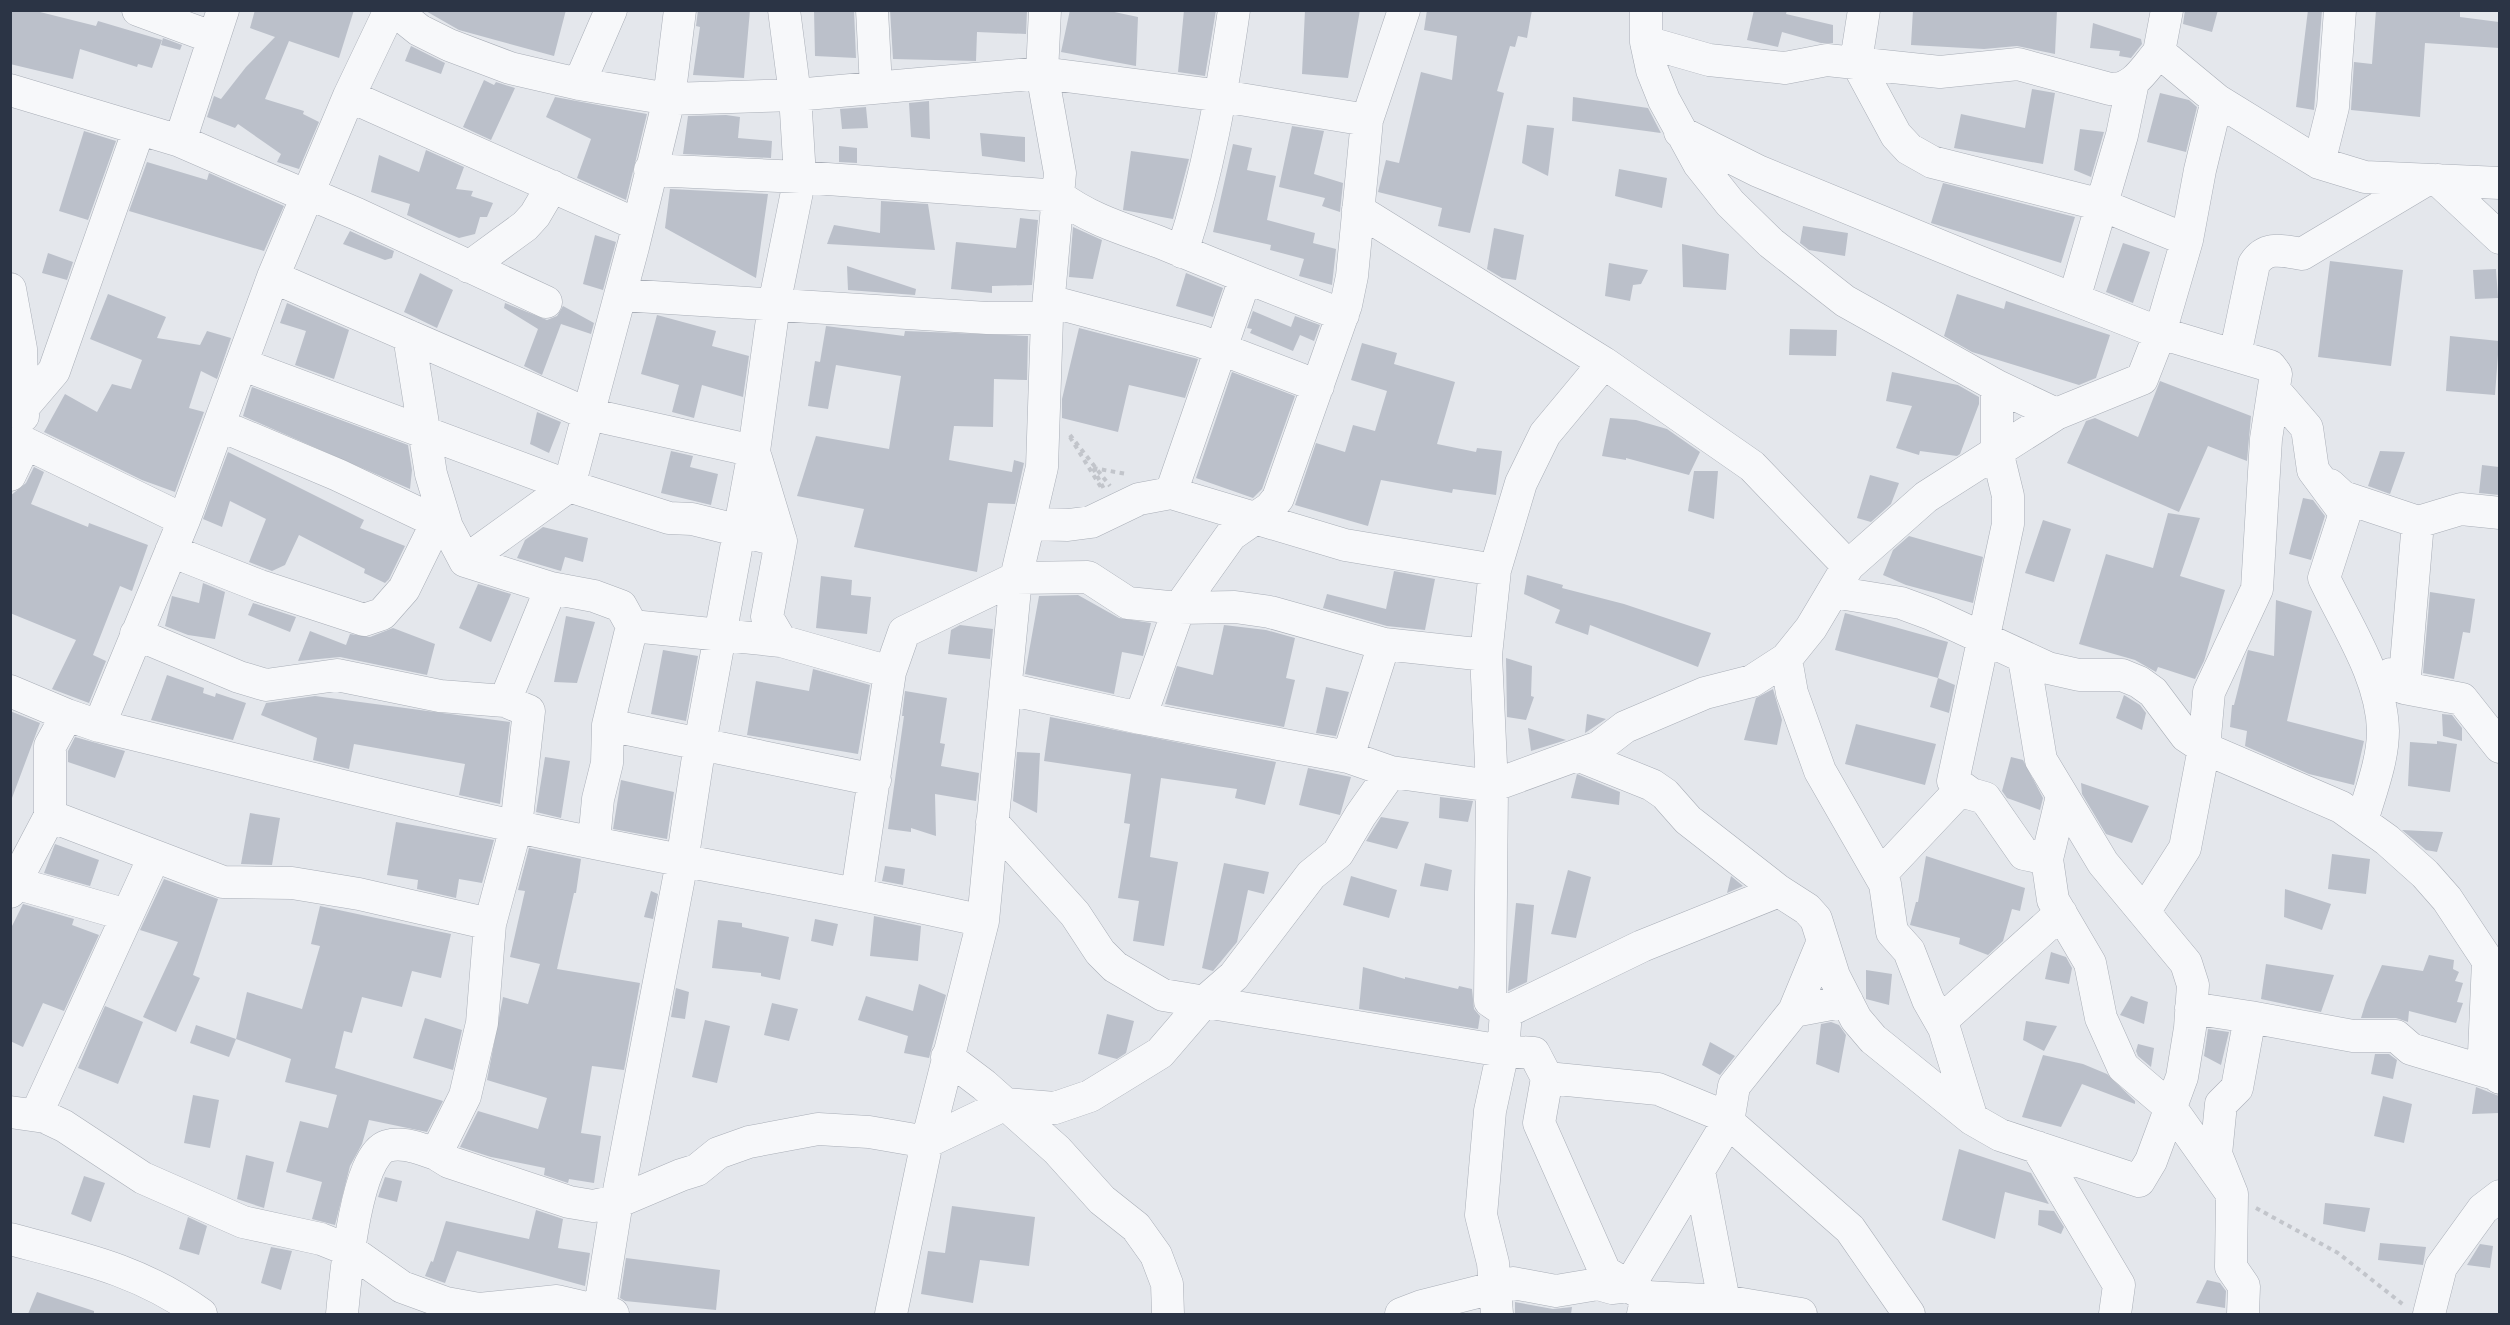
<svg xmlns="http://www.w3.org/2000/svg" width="2510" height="1325" font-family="Montserrat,sans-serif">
	<rect width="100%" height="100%" fill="#e4e7ec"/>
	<path fill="#bbc0ca" d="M10,10H32L96,26L98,21L162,40L152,68L138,64L137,67L80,49L73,79L10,64Z
		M255,10H354L339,58L289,41L265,99L304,111L303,114L319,122L299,169L277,162L281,154L238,124L235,128L207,117L214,96L221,99L246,67L275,37L250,28Z
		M424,10H566L554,56L459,30Z
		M698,10H750L744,78L693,75L700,27L696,26Z
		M814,10H854L856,58L815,56Z
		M890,10L1027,11L1026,34L977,32L976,61L893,59Z
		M1070,10H1105L1138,17L1136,66L1061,52Z
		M1184,10H1216L1205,76L1178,72Z
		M1305,10H1360L1348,78L1302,74Z
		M1427,10H1532L1527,38L1518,36L1515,47L1510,46L1497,91L1504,93L1470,233L1438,226L1442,208L1378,192L1386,160L1399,163L1421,72L1452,80L1457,36L1424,30Z
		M1754,10H1787L1786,14L1833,25V43H1821L1782,32L1778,47L1747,40Z
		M1913,10H2057L2055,54L2017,46L1984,49L1911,45Z
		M2185,10H2218L2212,32L2183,24Z
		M2308,10H2322L2314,110L2296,107Z
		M2376,10H2460V17L2499,22V48L2425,43L2420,117L2351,110L2354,62L2372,64Z
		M2093,23L2141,39L2142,44L2131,58L2119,56L2120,51L2090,48Z
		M163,38L182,45L180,50L161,45Z
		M411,46L445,63L441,74L405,61Z
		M484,80L494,85L496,82L515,88L491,140L463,127Z
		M2032,89L2055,93L2043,164L1954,148L1961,114L2025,128Z
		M2160,93L2189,100L2197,107L2186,152L2147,142Z
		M555,97L647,114L626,200L577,178L591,139L546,117Z
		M1573,97L1648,108L1661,133L1572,121Z
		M929,101L930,139L911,137L909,103Z
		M866,107L868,128L842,129L840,109Z
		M726,115L740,117L738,138L772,141L771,158L683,154L688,116Z
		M1527,125L1554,128L1548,176L1522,163Z
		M1292,126L1324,131L1314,174L1343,183L1340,212L1322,206L1325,198L1279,187Z
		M2080,129L2104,132L2091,177L2074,170Z
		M84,131L116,141L88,220L59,211Z
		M980,133L1025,137V162L982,156Z
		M1233,144L1252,148L1247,170L1276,176L1267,220L1315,233L1313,243L1336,249L1332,285L1299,276L1304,259L1270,250L1271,245L1213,232Z
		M839,146L857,148V163L839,162Z
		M426,150L464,167L456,189L473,191L471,196L493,203L487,217H480L475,234L459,238L447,233L407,215L410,204L371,192L379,155L419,172Z
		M1131,151L1189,159L1173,219L1123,210Z
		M147,162L207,180L209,173L284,206L264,251L129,211Z
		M1619,169L1667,178L1662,208L1615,196Z
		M1943,183L2075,217L2061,263L1931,223Z
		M670,189L768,194L756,278L665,228Z
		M881,201L928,204L935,250L827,244L834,225L880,233Z
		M1020,218L1038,220L1032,285L992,286V293L951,289L956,242L1016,248Z
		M1803,226L1848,233L1845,256L1809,250L1800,243Z
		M1073,227L1102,240L1093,279L1069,277Z
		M1494,228L1524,235L1516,280L1502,278L1487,269Z
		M350,231L394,251L392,258L385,260L343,244Z
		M595,235L616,242L603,290L583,284Z
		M2123,243L2150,252L2133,303L2106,292Z
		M1682,244L1729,254L1726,290L1683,287Z
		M48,253L73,262L67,280L42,273Z
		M2330,261L2403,270L2391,366L2318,357Z
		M1609,263L1648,270L1641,284L1633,285L1630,301L1605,296Z
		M847,266L916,289L915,295L848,290Z
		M2496,269L2498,298L2475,299L2473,270Z
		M420,273L453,290L437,328L404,312Z
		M1186,273L1223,288L1213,317L1176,306Z
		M108,294L166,317L157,338L200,345L207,331L231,338L217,379L201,371L189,408L204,412L175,492L142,480L44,432L65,394L97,412L112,384L131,389L142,360L90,339Z
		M1957,294L2004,309L2006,301L2110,335L2096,378L2079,385L1972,352L1944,336Z
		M287,303L349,330L334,379L295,365L306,331L280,323Z
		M505,303L547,320L557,316L563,306L594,323L591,334L561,324L542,375L524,366L538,329L504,308Z
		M1253,311L1291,327L1295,316L1320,325L1314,341L1300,335L1293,351L1250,333L1252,329L1247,328Z
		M657,315L716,331L712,346L749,356L743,397L702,385L694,418L672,412L679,385L641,374Z
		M826,326L904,336L905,331L1028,336L1027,380L994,379L993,427L954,426L949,460L1012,472L1014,460L1024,463L1015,504L988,503L977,572L854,547L864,509L797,496L816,436L889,449L901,376L836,365L828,409L808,406L815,361L820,362Z
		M1079,328L1198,359L1185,398L1129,385L1118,432L1062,418V399Z
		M1790,329L1837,330L1836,356L1789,355Z
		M2450,336L2499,341L2495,395L2446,391Z
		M1362,343L1397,353L1394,364L1455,382L1437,444L1476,452L1477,448L1502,451L1496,495L1453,489L1452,493L1381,480L1368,526L1295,505L1316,443L1345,452L1353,425L1375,431L1387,391L1351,380Z
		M1232,372L1295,396L1262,489L1253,498L1196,478Z
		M1892,372L1958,385L1979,397V404L1960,454L1957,456L1920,451L1919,455L1896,448L1912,406L1886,401Z
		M2160,381L2251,416L2247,461L2208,446L2179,512L2067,463L2086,421L2095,418L2138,437Z
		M252,387L408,445L412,470L410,489L243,416Z
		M537,412L561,422L549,453L530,444Z
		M1610,418L1636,420L1667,429L1700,452L1689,475L1626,458V460L1602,456Z
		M671,451L693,456L690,467L718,474L711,505L661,493Z
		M2380,451L2405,452L2390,494L2368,486Z
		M228,452L364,520L360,528L405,546L389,579L385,583L364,573L365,569L299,535L285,565L272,571L249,562L266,519L230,501L222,527L203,519Z
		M2482,465L2499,467V495L2479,493Z
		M34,467L44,472L31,504L88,527L89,523L148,545L132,591L120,586L93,655L106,661L89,703L52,689L76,640L10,613V496L26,483Z
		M1694,471H1718L1714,519L1688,511Z
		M1870,475L1899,483L1891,504L1871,522L1857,518Z
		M2303,498L2313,500L2325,516L2311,560L2289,554Z
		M2168,513L2200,518L2180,576L2225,590L2204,661L2195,679L2158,667L2156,672L2135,660L2079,644L2106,554L2153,568Z
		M2043,520L2071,529L2054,582L2025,573Z
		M543,527L588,538L583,562L565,557L561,571L517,558L525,540Z
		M1909,536L1983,557L1973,603L1906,585L1883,575L1893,550Z
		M1394,571L1435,579L1425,630L1387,626L1323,608L1327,594L1386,609Z
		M1527,575L1563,585L1562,588L1624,604L1711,633L1698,667L1590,625L1588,635L1555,623L1560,610L1524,594Z
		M821,576L852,580L851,595L871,597L867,634L816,628Z
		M203,583L225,592L215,639L188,635L165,626L172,596L199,603Z
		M478,584L511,594L491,642L459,628Z
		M2430,592L2475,599L2470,633L2463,632L2454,679L2423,673Z
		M1078,595L1119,618L1151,623L1143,656L1122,652L1114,694L1025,674L1039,596Z
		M2276,600L2312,611L2287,721L2364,741L2354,785L2309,774L2245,746L2247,731L2230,727L2232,705H2234L2248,650L2274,656Z
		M253,603L296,617L290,632L248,615Z
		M1845,613L1948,642L1938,678L1835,650Z
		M566,616L595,622L577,683L554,682Z
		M960,625L993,629L990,659L948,654L951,630Z
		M1224,625L1266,630L1295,638L1286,678L1295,680L1284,727L1165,704L1177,666L1213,675Z
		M393,628L435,644L427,675L340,657L298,661L310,631L346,645L350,634L370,637Z
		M663,650L698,656L686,721L651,714Z
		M1506,658L1532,666L1531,696L1534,697L1526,720L1507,717Z
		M813,669L870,685L858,754L747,735L756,681L809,691Z
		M167,675L204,688L203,693L215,697L216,693L246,703L233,740L151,720Z
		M1938,678L1955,685L1949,713L1930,707Z
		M1326,687L1349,692L1336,736L1316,733Z
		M1773,689L1782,720L1777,745L1744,740L1756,698Z
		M905,691L947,698L940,743L945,744L941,766L979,773L976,801L935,794L936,836L911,828V832L888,829L904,716H902Z
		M2124,695L2140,705L2146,713L2142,730L2116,718Z
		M315,696L510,722L500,804L459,795L465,764L354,744L349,769L313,760L317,738L261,715L266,703Z
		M10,711L40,723L12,798L10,797Z
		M1587,714L1606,719L1585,733Z
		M2442,714L2452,715L2462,728V741L2443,736Z
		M1050,717L1276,762L1265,805L1235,798L1237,789L1161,778L1150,857L1178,862L1164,946L1133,941L1139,901L1118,898L1130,824L1124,823L1131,774L1044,761Z
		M1856,724L1936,744L1925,785L1845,764Z
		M1528,728L1566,740L1531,751Z
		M75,737L125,751L115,778L68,762V751Z
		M2437,741L2457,744L2450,792L2408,786L2410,742L2437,744Z
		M1017,752L1040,753L1037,813L1013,801Z
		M545,757L570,761L561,818L536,812Z
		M2011,757L2023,760L2043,798L2040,810L2007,798L2002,791Z
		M1308,768L1351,777L1340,815L1299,805Z
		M1577,774L1620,792L1619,805L1571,798Z
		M621,780L674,792L667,839L613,829Z
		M2081,783L2149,806L2132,843L2106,834L2082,794Z
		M1440,797L1473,801L1468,822L1439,818Z
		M250,813L280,818L272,865L241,864Z
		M1381,817L1409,822L1397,849L1366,841Z
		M396,822L494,840L482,883L459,879L456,898L417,889L418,880L387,875Z
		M2402,830L2443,832L2437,852L2426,850Z
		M55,844L99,860L90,886L44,873Z
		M529,848L581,859L576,893H574L557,969L640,983L624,1070L592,1066L581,1133L601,1136L594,1183L569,1179L568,1183L544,1175L545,1168L491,1157L460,1147L478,1111L538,1129L547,1098L487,1080L503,997L528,1004L540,964L510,957L525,891L518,890Z
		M2332,854L2370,859L2366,894L2328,889Z
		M1926,856L2025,888L2020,911L2012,909L2003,941L1988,955L1959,944L1960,938L1910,925L1916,902H1918Z
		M1224,863L1269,872L1264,894L1248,890L1237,942L1213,971L1202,968Z
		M1425,863L1452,870L1448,891L1420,886Z
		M885,866L905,869L903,885L882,881Z
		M1568,870L1591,877L1576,938L1551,934Z
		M1351,876L1397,890L1389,918L1343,905Z
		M1731,876L1743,886L1727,893Z
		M164,879L218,899L193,975L200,978L176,1032L143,1017L178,942L140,930Z
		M2285,889L2331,904L2322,930L2284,917Z
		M651,891L658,894L653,919L644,917Z
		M1516,903L1534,905L1527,982L1508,991Z
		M23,904L74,919L72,925L99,935L64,1011L43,1003L23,1047L10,1041V930Z
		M320,906L451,934L441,978L412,971L402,1007L362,997L352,1033L344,1031L335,1068L443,1101L427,1132L369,1120L362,1144L350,1166L335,1225L312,1219L322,1182L286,1172L300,1121L328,1128L337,1095L285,1082L291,1059L236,1039L247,992L302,1009L320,946L311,944Z
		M874,916L921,926L918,961L870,956Z
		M815,919L838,924L833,946L811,941Z
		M718,920L742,923V927L789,937L780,980L761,976V973L712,968Z
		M2051,952L2066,957L2072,968L2069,984L2045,979Z
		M2429,955L2454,960L2453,969L2459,972L2455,981L2463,983L2457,1002L2463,1003L2456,1023L2409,1011L2408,1022L2396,1018H2361L2366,1002L2382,965L2423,971Z
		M2266,964L2334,975L2321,1012L2261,999Z
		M1363,967L1405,979V977L1458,989L1459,986L1472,989L1474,1009L1480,1016L1478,1029L1359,1009Z
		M1866,970L1892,974L1889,1005L1866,999Z
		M919,984L946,995L929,1058L904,1053L908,1036L858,1020L866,996L913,1011Z
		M676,988L689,992L685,1019L671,1017Z
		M2131,996L2148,1002L2144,1024L2120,1015Z
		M772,1003L798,1009L789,1041L764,1035Z
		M105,1006L143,1022L118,1084L78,1068Z
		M1107,1014L1134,1021L1126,1053L1117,1059L1098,1054Z
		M425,1018L462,1030L453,1070L413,1058Z
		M705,1020L730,1026L717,1083L692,1077Z
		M2026,1021L2057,1026L2044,1051L2023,1040Z
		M1831,1022L1839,1025L1846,1035L1839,1073L1816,1064L1821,1024Z
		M196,1025L236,1039L229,1057L190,1043Z
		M2208,1029L2229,1032L2221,1065L2204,1056Z
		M1710,1042L1735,1056L1720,1075L1702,1065Z
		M2138,1044L2154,1048L2151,1067L2138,1056L2136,1051Z
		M2375,1054H2389L2397,1060L2393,1079L2371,1074Z
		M2043,1055L2083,1064L2107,1074L2135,1101V1104L2082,1084L2061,1127L2022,1117Z
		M2476,1087L2499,1096V1113L2472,1114Z
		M193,1095L219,1100L210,1148L184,1143Z
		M2383,1096L2412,1104L2404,1143L2374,1136Z
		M1959,1149L2031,1173L2049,1204L2005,1192L1995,1239L1942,1220Z
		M246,1155L274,1162L264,1208L237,1199Z
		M84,1176L105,1183L91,1222L71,1214Z
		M385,1177L402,1181L397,1202L378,1197Z
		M2325,1203L2370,1208L2365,1232L2323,1224Z
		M952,1206L1035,1217L1029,1266L980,1260L973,1303L921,1294L928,1251L945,1253Z
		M536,1210L563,1219L558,1248L590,1253L585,1286L457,1251L445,1283L425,1276L431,1261L433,1262L446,1221L529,1239Z
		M2039,1210L2054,1211L2064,1227L2061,1234L2038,1225Z
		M188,1217L207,1226L199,1255L179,1249Z
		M2380,1243L2426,1247L2423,1265L2378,1260Z
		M2480,1244L2493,1246L2490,1268L2467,1265Z
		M271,1247L292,1251L281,1290L261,1283Z
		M626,1258L720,1270L716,1310L625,1301L620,1298Z
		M2207,1280L2220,1283L2226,1291L2225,1308L2196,1303Z
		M37,1292L94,1311V1314H28Z
		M1515,1302L1553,1309L1572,1307L1571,1314H1515Z"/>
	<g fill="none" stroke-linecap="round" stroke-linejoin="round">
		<defs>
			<path id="minor" d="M138,10L214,38
				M394,10L419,30L449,45L510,68L579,84L669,99L795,95L1042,73L1222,96L1367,120
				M872,10L876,87
				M1646,10V42L1652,70L1664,100L1699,164L1730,203L1771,243L1845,301L1997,386L2056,414
				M2167,10L2159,52L2217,100L2319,163L2365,177L2500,183
				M1646,42L1709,60L1785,68L1827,60L1940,72L2018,64L2110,89C2133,91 2145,68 2159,52
				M579,84L611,10
				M10,90L180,141L293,190L310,194L357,214L546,302
				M349,96L638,225
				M1680,132L1758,171L1977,261L2160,333L2270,366L2276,374L2266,439L2257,589L2209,692L2204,748L2185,848L2144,912
				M180,141L223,10
				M2319,163L2333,107L2340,10
				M650,170L800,177L1059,196C1089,219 1124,229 1159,242C1220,267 1281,292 1343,315
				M2438,180L2500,238
				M1358,210L1604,363L1752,466L1848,566
				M2187,240L2200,170L2217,100
				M1182,252C1208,173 1222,93 1234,10
				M469,267L525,226L535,215L552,186
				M273,277L588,414L754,451
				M10,289L21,349L23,416
				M621,295L987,318H1047
				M2074,299L2122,135L2133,82
				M1049,301L1200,341L1318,386
				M409,336L431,474L447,527
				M2235,355L2254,264C2266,245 2283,251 2302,254L2426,180
				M1604,363L1545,434L1521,483L1495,570L1486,655L1492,786L1490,1001L1506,1012L1503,1051L1534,1053L1547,1078L1539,1123L1605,1272L1647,1297L1643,1314
				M241,364L569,486L669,518L692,519L781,541
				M1997,386V451L2008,496V524L1953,781L1971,794L1985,798L2024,854L2047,859L2062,796
				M2276,392L2307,428L2313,470L2345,513L2324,578C2346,625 2382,677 2383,731C2383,761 2370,793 2362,821
				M25,405L54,371L139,129
				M219,425L338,475L437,522L447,527L465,561
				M756,458L781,541L767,617L781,641
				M10,475L20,454L21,441L184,520
				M2330,485L2343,497L2418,522L2404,688
				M1171,493L1245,279
				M2418,522L2461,509L2500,513
				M1029,524L1068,525L1091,522L1139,499L1171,493L1345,545L1495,570
				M171,551L260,586L364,620L382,614L404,589L437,522
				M551,588L594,596L621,606L632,626L781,641L890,672
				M1833,592L1901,603L1931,614L2048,668L2079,675H2122L2139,682L2153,692L2186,736L2204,748L2341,807L2387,840L2425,874L2447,899L2488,961L2484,1054L2494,1074L2500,1078
				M136,634L239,677L266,685L337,675L440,696L505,701
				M1786,659L1792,693L1820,771L1885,884L1892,932L1909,951L1928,1000L1944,1028L1972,1119
				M2391,674L2404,688L2462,699L2500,747
				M1007,689L1140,718L1179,608L1231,535L1270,508L1278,498L1346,305L1352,276L1367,120L1404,10
				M10,691L67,715
				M1140,718L1348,757L1391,772
				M608,725L875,780
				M99,726L184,520L273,277L349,96L390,10
				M1577,755L1652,785L1665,794L1688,820L1779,891L1807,909L1816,919L1834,976L1856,1019L1873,1039L1972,1119L2000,1135L2139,1181L2151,1161L2182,1077L2190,1028L2193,985L2186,963L2103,863L2041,760L2024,658
				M1348,757L1384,644
				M50,816L223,882L292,883L359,894L490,924
				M992,822L1075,914L1100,952L1115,967L1163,995L1503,1051L1490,1111L1481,1215L1493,1263L1497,1314
				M594,841L598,799L607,763L608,725L632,626
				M2047,859L2053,900L2090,963L2101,1018L2123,1067L2171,1108L2232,1194
				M1880,875L1962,788
				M15,883L127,915
				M10,892L50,816V746L67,715L99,726C237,759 375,796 514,826C670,861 827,885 983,921
				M857,892L890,672L904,632L1016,578L1088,577L1128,603L1179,608L1235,607L1270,612L1384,644L1486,655
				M1823,941L1794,1011L1847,1001
				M2191,1008L2250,1017L2237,1088L2221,1104L2216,1154L2232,1194L2231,1267L2244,1286L2243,1314
				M1506,1012L1642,946L1779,891
				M2250,1017L2353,1036H2396L2411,1049L2494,1074
				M1941,1021L2061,913
				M947,1057L984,1085L1057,1150L1102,1200L1136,1227L1156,1255L1167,1284L1168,1314
				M1547,1078L1658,1089L1719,1114L1850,1229L1909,1314
				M10,1112L45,1117L64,1126L143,1178L243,1222L321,1239L351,1251L402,1287L446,1303L479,1309L557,1301L613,1314
				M36,1115L154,857
				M2037,1147L2119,1285L2115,1314
				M436,1154L449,1162L569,1202L593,1206L622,1200L681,1175L697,1170L718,1153L749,1142L818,1129L869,1132L927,1142L1006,1104L1055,1108L1090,1096L1160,1053L1203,1003L1234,976L1311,875L1338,853L1360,816L1391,772L1492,786L1599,747L1625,727L1705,693L1752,681L1786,659L1811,628L1848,566L1926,497L2056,414L2142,379L2160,333L2187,240L2102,205L1932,162L1909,149L1896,135L1856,61L1864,10
				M1699,1171L1724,1301
				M10,1239C82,1258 140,1270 201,1314
				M1647,1297L1724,1301L1801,1314
				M342,1314C345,1283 355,1156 387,1146C403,1141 420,1149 436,1154L465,1096L482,1023L490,924L516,827L529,711L505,701L551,588L465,561L569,486L633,247L669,99L680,10
				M599,1314L617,1201L682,862L700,744L754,451L774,305L800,177L795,95L784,10
				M891,1314L927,1142L983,921L1016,578L1042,467L1047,318L1060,173L1042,73L1045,10
				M1401,1314L1422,1306L1513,1283L1556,1291L1598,1284L1612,1288L1629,1286L1728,1122L1734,1086L1794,1011
				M2429,1314L2441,1267L2483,1209L2500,1196"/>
		</defs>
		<use href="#minor" stroke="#a9aeb7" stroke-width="33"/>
		<path stroke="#c2c5cb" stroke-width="4" stroke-dasharray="4.5 4.5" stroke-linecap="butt" d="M1070,435L1110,486
			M1070,437L1102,489
			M1093,468L1104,489
			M1093,468L1127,474
			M2256,1208L2338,1253L2405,1306"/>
		<use href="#minor" stroke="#f7f8fa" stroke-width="32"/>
	</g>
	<rect width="2510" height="1325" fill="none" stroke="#2b3445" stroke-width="24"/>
</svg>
